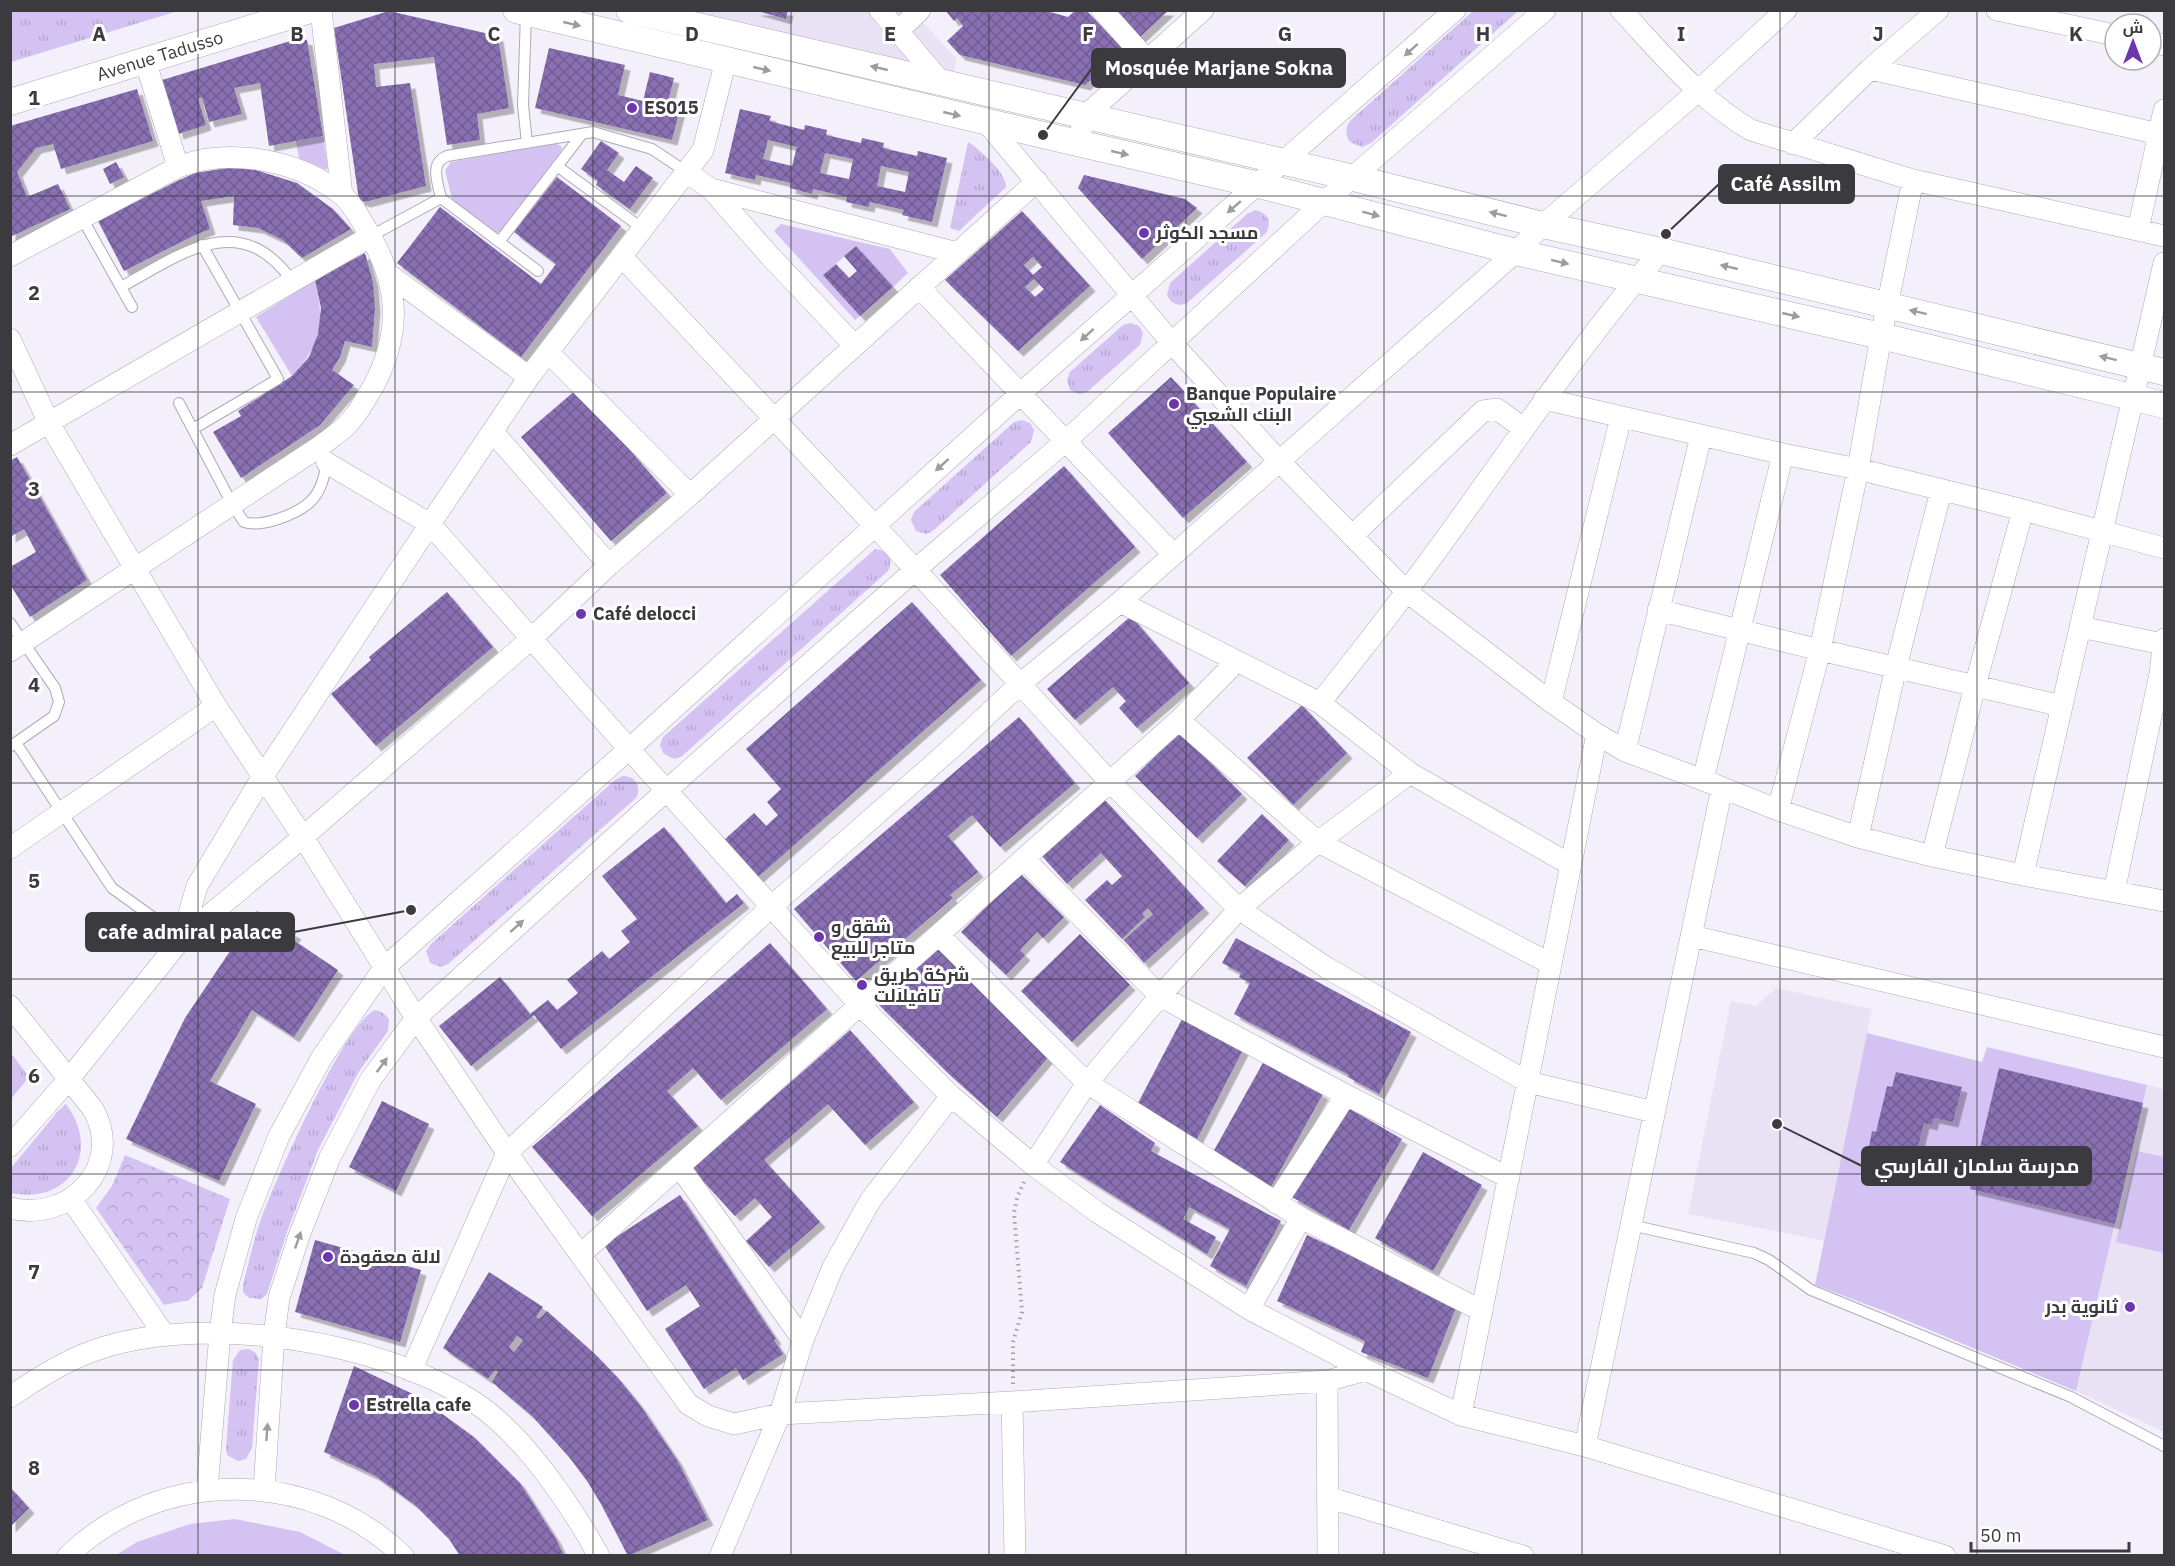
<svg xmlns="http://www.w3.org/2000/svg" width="2175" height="1566" font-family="'IBM Plex Sans',Cairo,sans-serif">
	<defs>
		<pattern id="grass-tufts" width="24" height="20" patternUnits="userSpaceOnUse" patternTransform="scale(1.5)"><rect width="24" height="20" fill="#d4c2f2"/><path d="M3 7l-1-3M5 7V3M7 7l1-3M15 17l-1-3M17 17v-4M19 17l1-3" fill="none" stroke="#b7a7d1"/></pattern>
		<pattern id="park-crowns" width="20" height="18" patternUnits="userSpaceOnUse" patternTransform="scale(1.5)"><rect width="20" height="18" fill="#d4c2f2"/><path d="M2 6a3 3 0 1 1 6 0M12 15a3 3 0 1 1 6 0" fill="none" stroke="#b7a7d1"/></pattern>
		<pattern id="building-cross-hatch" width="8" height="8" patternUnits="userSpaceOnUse" patternTransform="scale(1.5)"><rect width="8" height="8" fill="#896fb2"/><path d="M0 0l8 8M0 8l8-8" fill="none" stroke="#715c92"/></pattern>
		<filter id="shadow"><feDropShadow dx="5.5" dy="5.5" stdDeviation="0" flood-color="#0004"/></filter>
	</defs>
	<rect width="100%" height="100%" fill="#f4f0fb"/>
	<path fill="#e9e2f4" d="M674,11H912L957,59L953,77Z
		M1776,988L1872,1009L1824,1241L1688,1214L1731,1001L1756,1006Z
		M2147,1085L2164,1089V1432L2076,1391Z"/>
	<path fill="url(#grass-tufts)" d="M11,10H178V11L11,62Z
		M1473,11H1518L1371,143L1362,147L1350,142C1345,135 1345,127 1351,120Z
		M968,142C980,150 1006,172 1006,187L959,231L950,228Z
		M1255,210C1268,212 1273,223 1265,234L1187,303C1179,307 1171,304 1167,295L1170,283L1247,214Z
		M1131,323L1139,326L1143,333L1140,345L1087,392L1079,394L1070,390L1067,380L1070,372L1123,325Z
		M1022,420L1030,423L1034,430L1031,442L934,530L927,534L916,531L911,520L914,512L1014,422Z
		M875,549C888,550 894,559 888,571L681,757L674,759L663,753L660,745L663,737Z
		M623,776C636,776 642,787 636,798L448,964L441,967L430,963L426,951L431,944L615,780Z
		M376,1010L383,1013L389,1019L388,1031L358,1073L318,1150L287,1232L267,1294L261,1299L249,1298L243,1292V1284C249,1263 253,1242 260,1222C272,1188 346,1018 376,1010Z
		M11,1053L29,1077L11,1099Z
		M66,1104C102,1152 69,1205 11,1193V1168L58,1111Z
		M248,1349L255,1352L259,1359L252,1448L246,1459L238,1461L227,1455L226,1447L233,1360L240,1350Z"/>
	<path fill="url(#park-crowns)" d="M125,1155L230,1199L202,1288L189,1300L164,1305L96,1208L112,1186Z"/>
	<path fill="#d4c2f2" d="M323,136L328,168L326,170L299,158L296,141Z
		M555,143L562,147L561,151L501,231L496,233L492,232L452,199L445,170L451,162Z
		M781,224L890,249L908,273L893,287L856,246L824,274L860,316L855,320L774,231Z
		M315,280C325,324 322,343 292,376L256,317Z
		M1867,1033L1982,1062L1987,1047L2147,1085L2076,1391L1884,1311L1815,1285Z
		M2137,1151L2164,1157V1253L2116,1242Z
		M235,1519L300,1532L345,1555H116L137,1542L190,1524Z"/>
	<path fill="url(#building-cross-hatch)" fill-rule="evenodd" filter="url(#shadow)" d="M754,10H788L786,19Z
		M945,10H1043L1068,17L1076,10H1086L1124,50L1085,85L960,55L947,41L963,26L957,18L954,21Z
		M1114,10H1169L1139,38Z
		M389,11L498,36L509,108L477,114L480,140L447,145L434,57L374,64L376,87L410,83L426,186L365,202L359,200L334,28Z
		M300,38L307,40L323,136L269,146L260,83L234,88L242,114L209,122L202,97L198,99L206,125L178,134L162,80Z
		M549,48L625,65L618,95L643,101L650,72L674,78L667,106L680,109L672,140L535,108Z
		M137,89L153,141L61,169L53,144L36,148L17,172L27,197L58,184L70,209L10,237V126Z
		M740,109L771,116L769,121L804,130L805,125L827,130L826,135L861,143L862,138L884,143L883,148L917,156L918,151L947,158L932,222L902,215L904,210L870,202L869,207L846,202L847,197L813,189L812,194L790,188L791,183L756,175L755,180L725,173ZM768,140L797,147L792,166L763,159ZM825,153L853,159L849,179L820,173ZM881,166L909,172L905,192L877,186Z
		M601,141L619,153L607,170L624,182L636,166L653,178L630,209L596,185L598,181L581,169Z
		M116,162L124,177L110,184L103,169Z
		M234,167L256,170L297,183L333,209L351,229L302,258L283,240L258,228L233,225L234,196L201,201L210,229L193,236L124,271L98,221L177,181L195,173Z
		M1084,175L1185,199L1197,208L1142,259L1078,188Z
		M557,177L621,226L521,357L397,263L440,207L541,284L556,264L514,232Z
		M1022,211L1090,286L1018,351L945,280ZM1033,257L1042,267L1033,275L1024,265ZM1034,279L1044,289L1035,297L1025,287Z
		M856,246L893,287L860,316L823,275L836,264L849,278L857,271L844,256Z
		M365,253L373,282L375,307L372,347L345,341L340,357L332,370L354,385L320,425L241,478L213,432L241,416L238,411L292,376L309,357L318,334L321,308L315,280Z
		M1171,377L1247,462L1183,518L1108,433Z
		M577,389L667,493L611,541L521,437Z
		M17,457L87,580L30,617L10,584V567L36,552L24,529L10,537V461Z
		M1064,466L1135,547L1011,656L940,575Z
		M447,592L493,647L376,746L331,694L371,660L369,657Z
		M912,602L981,680L757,878L724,840L754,813L766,826L778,815L767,802L781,789L746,749Z
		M1131,616L1189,683L1137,728L1119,708L1126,701L1113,687L1075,720L1047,689Z
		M1302,705L1347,753L1293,805L1247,758Z
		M1019,717L1075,783L1000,847L972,815L948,836L978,872L950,895L953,898L856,981L794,909Z
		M1180,732L1242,794L1197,838L1135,776Z
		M1104,799L1204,908L1144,963L1124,940L1153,914L1148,908L1142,914L1145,917L1122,939L1085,900L1107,880L1112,885L1122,876L1101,853L1067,884L1042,856Z
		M1262,814L1289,840L1245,886L1217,861Z
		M664,827L726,903L737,894L744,903L561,1049L534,1015L471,1066L439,1026L500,977L530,1014L548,1000L557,1010L578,993L567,980L602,951L609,959L630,942L621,931L637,919L602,876Z
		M1020,873L1064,917L1043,938L1037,932L1020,950L1025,955L1006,975L961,932Z
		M257,911L296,934L292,939L338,970L294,1037L252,1010L210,1081L256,1104L219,1181L126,1139L185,1018Z
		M1080,934L1130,985L1072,1042L1021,991Z
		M1236,938L1411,1032L1379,1094L1348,1077L1349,1075L1234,1014L1250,983L1239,977L1241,973L1222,963Z
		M770,943L827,1009L721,1100L693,1068L667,1091L698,1126L592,1216L532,1147Z
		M939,944L1051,1054L997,1117L948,1073L879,1005Z
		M1183,1017L1244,1048L1197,1139L1136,1107Z
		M850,1030L914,1102L865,1145L828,1104L764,1160L820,1222L769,1267L746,1241L772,1217L755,1198L735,1216L692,1169Z
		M1264,1061L1323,1094L1271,1187L1212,1154Z
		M1999,1068L2143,1103L2115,1224L1970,1189Z
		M1896,1072L1962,1087L1953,1122L1934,1118L1932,1125L1924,1123L1918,1147L1924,1149L1921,1159L1869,1147L1872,1131L1876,1132L1887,1086L1892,1087Z
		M382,1101L429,1124L396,1191L349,1167Z
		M1100,1105L1155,1143L1151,1151L1281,1221L1246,1286L1210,1266L1230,1229L1189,1207L1183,1219L1216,1237L1207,1254L1060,1162Z
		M1345,1106L1402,1139L1349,1230L1292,1197Z
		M1423,1152L1482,1185L1433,1271L1375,1238Z
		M680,1195L776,1339L774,1340L783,1354L743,1380L736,1368L704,1389L665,1329L700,1306L686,1285L647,1311L604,1245Z
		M1307,1235L1457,1305L1428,1378L1361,1352L1365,1341L1277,1301Z
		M315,1240L421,1270L400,1342L295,1312Z
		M489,1272L543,1307L536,1317L539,1319L547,1311L595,1354L618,1378L640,1405L677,1460L708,1520L628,1556L601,1504L587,1481L569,1457L532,1416L492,1382L498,1372L495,1370L488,1379L443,1348ZM517,1336L523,1340L514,1352L509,1347Z
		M354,1366L419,1397L474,1437L520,1483L556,1539L564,1556H460L449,1539L415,1505L374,1475L324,1452Z
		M10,1487L29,1508L10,1527Z"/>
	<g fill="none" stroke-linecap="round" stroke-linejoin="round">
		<defs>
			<path id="service" d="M526,14L523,105L527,143
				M557,166L643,229
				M82,218L132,307
				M371,236L441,198
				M499,242L582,134
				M538,271L441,198C438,183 429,163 447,156L593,132L652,149L685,171
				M121,287C180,255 240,207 292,281
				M179,403L232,504L244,522C262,528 297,514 310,502C321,492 324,477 327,463L326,461
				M193,429L278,379L202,245
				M10,623L55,688L59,702L54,716L11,746
				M16,743L112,888L182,938
				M1631,1225L1754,1253L1769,1260L1811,1290L2071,1397L2164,1446"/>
			<path id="minor" d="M321,10L342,195
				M880,10L942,83
				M1102,10L1148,61
				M1621,10C1663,55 1698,99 1751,130L1913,180L2164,236
				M1997,10L2115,35
				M898,31L920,10
				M2151,42L2164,45
				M145,60L178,167
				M1870,69L2164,135
				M986,122L1171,342L1279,461L1407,592L1551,702L1597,734L1625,751L1703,780L1778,810L1858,837L1932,856L2023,875L2164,901
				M1077,143L1086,115L1203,10
				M1793,144L1870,69L1938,10
				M685,171L711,189L957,253
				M711,189L769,255L854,345
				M2138,230L2164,110
				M10,256L178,167C188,164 198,160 208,159C254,153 305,165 342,195C353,204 361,220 368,232C400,285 402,332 373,387C365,400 358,414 347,425C339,433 328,440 319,447L10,651
				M622,257L875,526L1110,782L1239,909L1327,968L1528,1082L1654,1112
				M388,274L529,377
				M919,287L1173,554
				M10,339L49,423L216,706L303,837L416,1018L507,1153L688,1404L708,1416L734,1424L780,1414L1012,1402L1327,1381L1366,1370
				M549,353L690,495
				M1544,399L1783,454L1858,469L2023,510L2164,548
				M493,432L609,565
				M10,445L371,236
				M327,463L430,524L629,749L859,1004L951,1096L1033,1165L1097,1212L1249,1309L1366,1370L1461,1415L1585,1446L1945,1556
				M1352,536L1483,411L1497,409L1523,428
				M1120,602L1320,703L1410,773L1571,865
				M1658,610L1820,650L2062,706
				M2080,627L2163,644
				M1551,702L1621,417
				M1320,703C1349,666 1378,630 1406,592C1492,479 1568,358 1661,251
				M1179,720L1318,842L1551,964
				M1625,751L1701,436
				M1703,780L1783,454
				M1778,810L1820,650L1858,469L1881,336L1913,180
				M1858,837L1896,667L1941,491
				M10,848L216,706
				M1932,856L1975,686L2023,510
				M1024,859L1160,996L1346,1095L1509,1178
				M2023,875L2164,263
				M2114,892L2160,674L2164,639
				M939,935L1087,1083L1301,1218L1482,1311
				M1692,936L2164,1047
				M182,938L197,886L263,776L430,524L529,377L703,150L726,60
				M10,1006L93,1109C125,1166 70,1223 10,1208
				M10,1146L69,1079L182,938L303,837L531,639L609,565L690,495L1037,181
				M1033,1165L1087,1083L1160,996L1239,909L1318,842L1410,773
				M679,1166L803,1340
				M71,1199L165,1336
				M1276,1203L1346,1095
				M581,1254L1179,720L1236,662
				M1249,1309L1301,1218
				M411,1371L507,1153L772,906L954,746L1020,684L1120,602L1516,252L1543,225L1697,92L1786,10
				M1327,1381L1328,1556
				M10,1397C36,1379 64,1361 93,1351C201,1312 379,1340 474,1402C523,1434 571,1505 599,1556
				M1012,1402L1015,1556
				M1461,1415L1597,734
				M1585,1446L1722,788
				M207,1490L220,1333L225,1295L246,1219L279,1136L322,1057L384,968L629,749L1020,394L1455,10
				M264,1490L274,1336L279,1298L299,1236L330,1157L371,1079L416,1018L667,790L915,570L1067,440L1324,202L1545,10
				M1327,1497L1523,1556
				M68,1556C159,1467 312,1467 403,1556
				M720,1556L780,1414L803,1340L833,1267L870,1201L951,1096"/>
			<path id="tertiary" d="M516,10L1043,135L1259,185L1516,252L1881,336L2164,405
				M629,10L1354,178L1543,225L1661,251L2164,372
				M10,102L310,10"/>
		</defs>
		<use href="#service" stroke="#adaab4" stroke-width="12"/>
		<use href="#minor" stroke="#adaab4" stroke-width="22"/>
		<use href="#tertiary" stroke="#adaab4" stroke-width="27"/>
		<path stroke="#a19fa6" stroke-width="4" stroke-dasharray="1.5 4.5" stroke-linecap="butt" d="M1013,1384V1342L1022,1312L1014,1213L1017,1198L1024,1182"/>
		<use href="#service" stroke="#fff" stroke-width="10"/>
		<use href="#minor" stroke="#fff" stroke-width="21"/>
		<use href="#tertiary" stroke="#fff" stroke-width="26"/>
	</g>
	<defs><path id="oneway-solid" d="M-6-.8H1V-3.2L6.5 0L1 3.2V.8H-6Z" transform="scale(1.5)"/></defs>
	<g fill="#9d9c9e">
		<use href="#oneway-solid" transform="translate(572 24) rotate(13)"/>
		<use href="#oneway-solid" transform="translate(1411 50) rotate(138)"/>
		<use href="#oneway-solid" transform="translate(879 68) rotate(-167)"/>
		<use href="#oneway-solid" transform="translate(762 69) rotate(13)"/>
		<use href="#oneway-solid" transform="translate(952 114) rotate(13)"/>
		<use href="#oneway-solid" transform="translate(1120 153) rotate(13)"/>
		<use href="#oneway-solid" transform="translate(1234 207) rotate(139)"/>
		<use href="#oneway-solid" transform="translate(1371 214) rotate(15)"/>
		<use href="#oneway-solid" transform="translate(1498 214) rotate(-166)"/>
		<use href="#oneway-solid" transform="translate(1560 262) rotate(13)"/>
		<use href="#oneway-solid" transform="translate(1729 267) rotate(-167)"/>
		<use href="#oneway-solid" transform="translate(1918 312) rotate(-166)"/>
		<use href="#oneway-solid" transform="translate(1791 315) rotate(13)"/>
		<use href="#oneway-solid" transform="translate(1087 335) rotate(138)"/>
		<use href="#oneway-solid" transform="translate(2108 358) rotate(-166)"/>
		<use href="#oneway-solid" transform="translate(942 465) rotate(138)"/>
		<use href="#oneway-solid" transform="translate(517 926) rotate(-42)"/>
		<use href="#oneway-solid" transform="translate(382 1065) rotate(-54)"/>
		<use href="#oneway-solid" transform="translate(298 1240) rotate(-71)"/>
		<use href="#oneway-solid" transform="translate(267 1432) rotate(-86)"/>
	</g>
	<path fill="none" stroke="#3b3a3e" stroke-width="1.5" stroke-opacity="0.55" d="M198,10V1556M395,10V1556M593,10V1556M791,10V1556M989,10V1556M1186,10V1556M1384,10V1556M1582,10V1556M1780,10V1556M1977,10V1556M10,196H2164M10,392H2164M10,587H2164M10,783H2164M10,979H2164M10,1174H2164M10,1370H2164"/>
	<g fill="#6e36ad" stroke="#fff" stroke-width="2">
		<circle cx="632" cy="108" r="6"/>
		<circle cx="1144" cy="233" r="6"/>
		<circle cx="1174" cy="404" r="6"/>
		<circle cx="581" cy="614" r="6"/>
		<circle cx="819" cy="937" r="6"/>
		<circle cx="862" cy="985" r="6"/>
		<circle cx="328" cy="1257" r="6"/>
		<circle cx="2130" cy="1307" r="6"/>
		<circle cx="354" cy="1405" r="6"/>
	</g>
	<g text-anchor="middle" stroke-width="6" stroke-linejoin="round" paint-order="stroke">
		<g font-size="18" fill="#3b3a3e" stroke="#fff">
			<text transform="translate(160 56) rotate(-17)" y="6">Avenue Tadusso</text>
		</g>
		<g font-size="18" font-weight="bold" fill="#3b3a3e" stroke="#fff" text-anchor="start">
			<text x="644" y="114">ES015</text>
			<text x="1156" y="239">مسجد الكوثر</text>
			<text x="1186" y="400">Banque Populaire<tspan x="1186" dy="21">البنك الشعبي</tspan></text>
			<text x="593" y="620">Café delocci</text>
			<text x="831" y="933">شقق و<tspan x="831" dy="21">متاجر للبيع</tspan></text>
			<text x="874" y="981">شركة طريق<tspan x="874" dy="21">تافيلالت</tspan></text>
			<text x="340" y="1263">لالة معقودة</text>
			<text x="2118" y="1313" text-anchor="end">ثانوية بدر</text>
			<text x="366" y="1411">Estrella cafe</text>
		</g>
	</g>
	<g font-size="20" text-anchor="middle" font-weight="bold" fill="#3b3a3e" stroke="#fff" stroke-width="6" stroke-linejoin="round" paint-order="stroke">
		<text x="99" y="41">A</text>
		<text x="297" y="41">B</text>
		<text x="494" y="41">C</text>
		<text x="692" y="41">D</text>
		<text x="890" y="41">E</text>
		<text x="1088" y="41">F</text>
		<text x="1285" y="41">G</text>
		<text x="1483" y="41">H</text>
		<text x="1681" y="41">I</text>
		<text x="1878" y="41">J</text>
		<text x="2076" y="41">K</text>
		<text x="34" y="105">1</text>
		<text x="34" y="300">2</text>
		<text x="34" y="496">3</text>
		<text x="34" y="692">4</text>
		<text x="34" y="888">5</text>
		<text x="34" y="1083">6</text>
		<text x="34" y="1279">7</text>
		<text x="34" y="1475">8</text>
	</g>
	<path fill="none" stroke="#3b3a3e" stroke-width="2" d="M1043 135L1092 68M1666 234L1719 184M411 910L294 932M1777 1124L1862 1166"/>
	<g fill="#3b3a3e" stroke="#fff" stroke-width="2">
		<circle cx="1043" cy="135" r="6"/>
		<circle cx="1666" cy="234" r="6"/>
		<circle cx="411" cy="910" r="6"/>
		<circle cx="1777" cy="1124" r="6"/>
	</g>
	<g fill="#3b3a3e" stroke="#3b3a3e" stroke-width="2">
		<rect x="1092" y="49" width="253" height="38" rx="6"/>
		<rect x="1719" y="165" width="135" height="38" rx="6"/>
		<rect x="86" y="913" width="208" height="38" rx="6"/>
		<rect x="1862" y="1147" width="229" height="38" rx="6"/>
	</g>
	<g font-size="20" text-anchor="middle" font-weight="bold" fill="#fff">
		<text x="1219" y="75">Mosquée Marjane Sokna</text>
		<text x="1786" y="191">Café Assilm</text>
		<text x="190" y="939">cafe admiral palace</text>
		<text x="1977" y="1173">مدرسة سلمان الفارسي</text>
	</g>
	<rect width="2175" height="1566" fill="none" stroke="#3b3a3e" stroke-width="24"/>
	<g transform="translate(2133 42)"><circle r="28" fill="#ffffff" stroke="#b1b0b2" stroke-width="1.5"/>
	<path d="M0-4.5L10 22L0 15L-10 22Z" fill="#6e36ad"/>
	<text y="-9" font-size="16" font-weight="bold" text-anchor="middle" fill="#3b3a3e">ش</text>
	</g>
	<path d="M1971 1542v9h158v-9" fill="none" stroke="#3b3a3e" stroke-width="3"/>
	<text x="1980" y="1542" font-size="18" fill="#3b3a3e" stroke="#ffffff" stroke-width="4.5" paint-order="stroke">50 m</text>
</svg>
